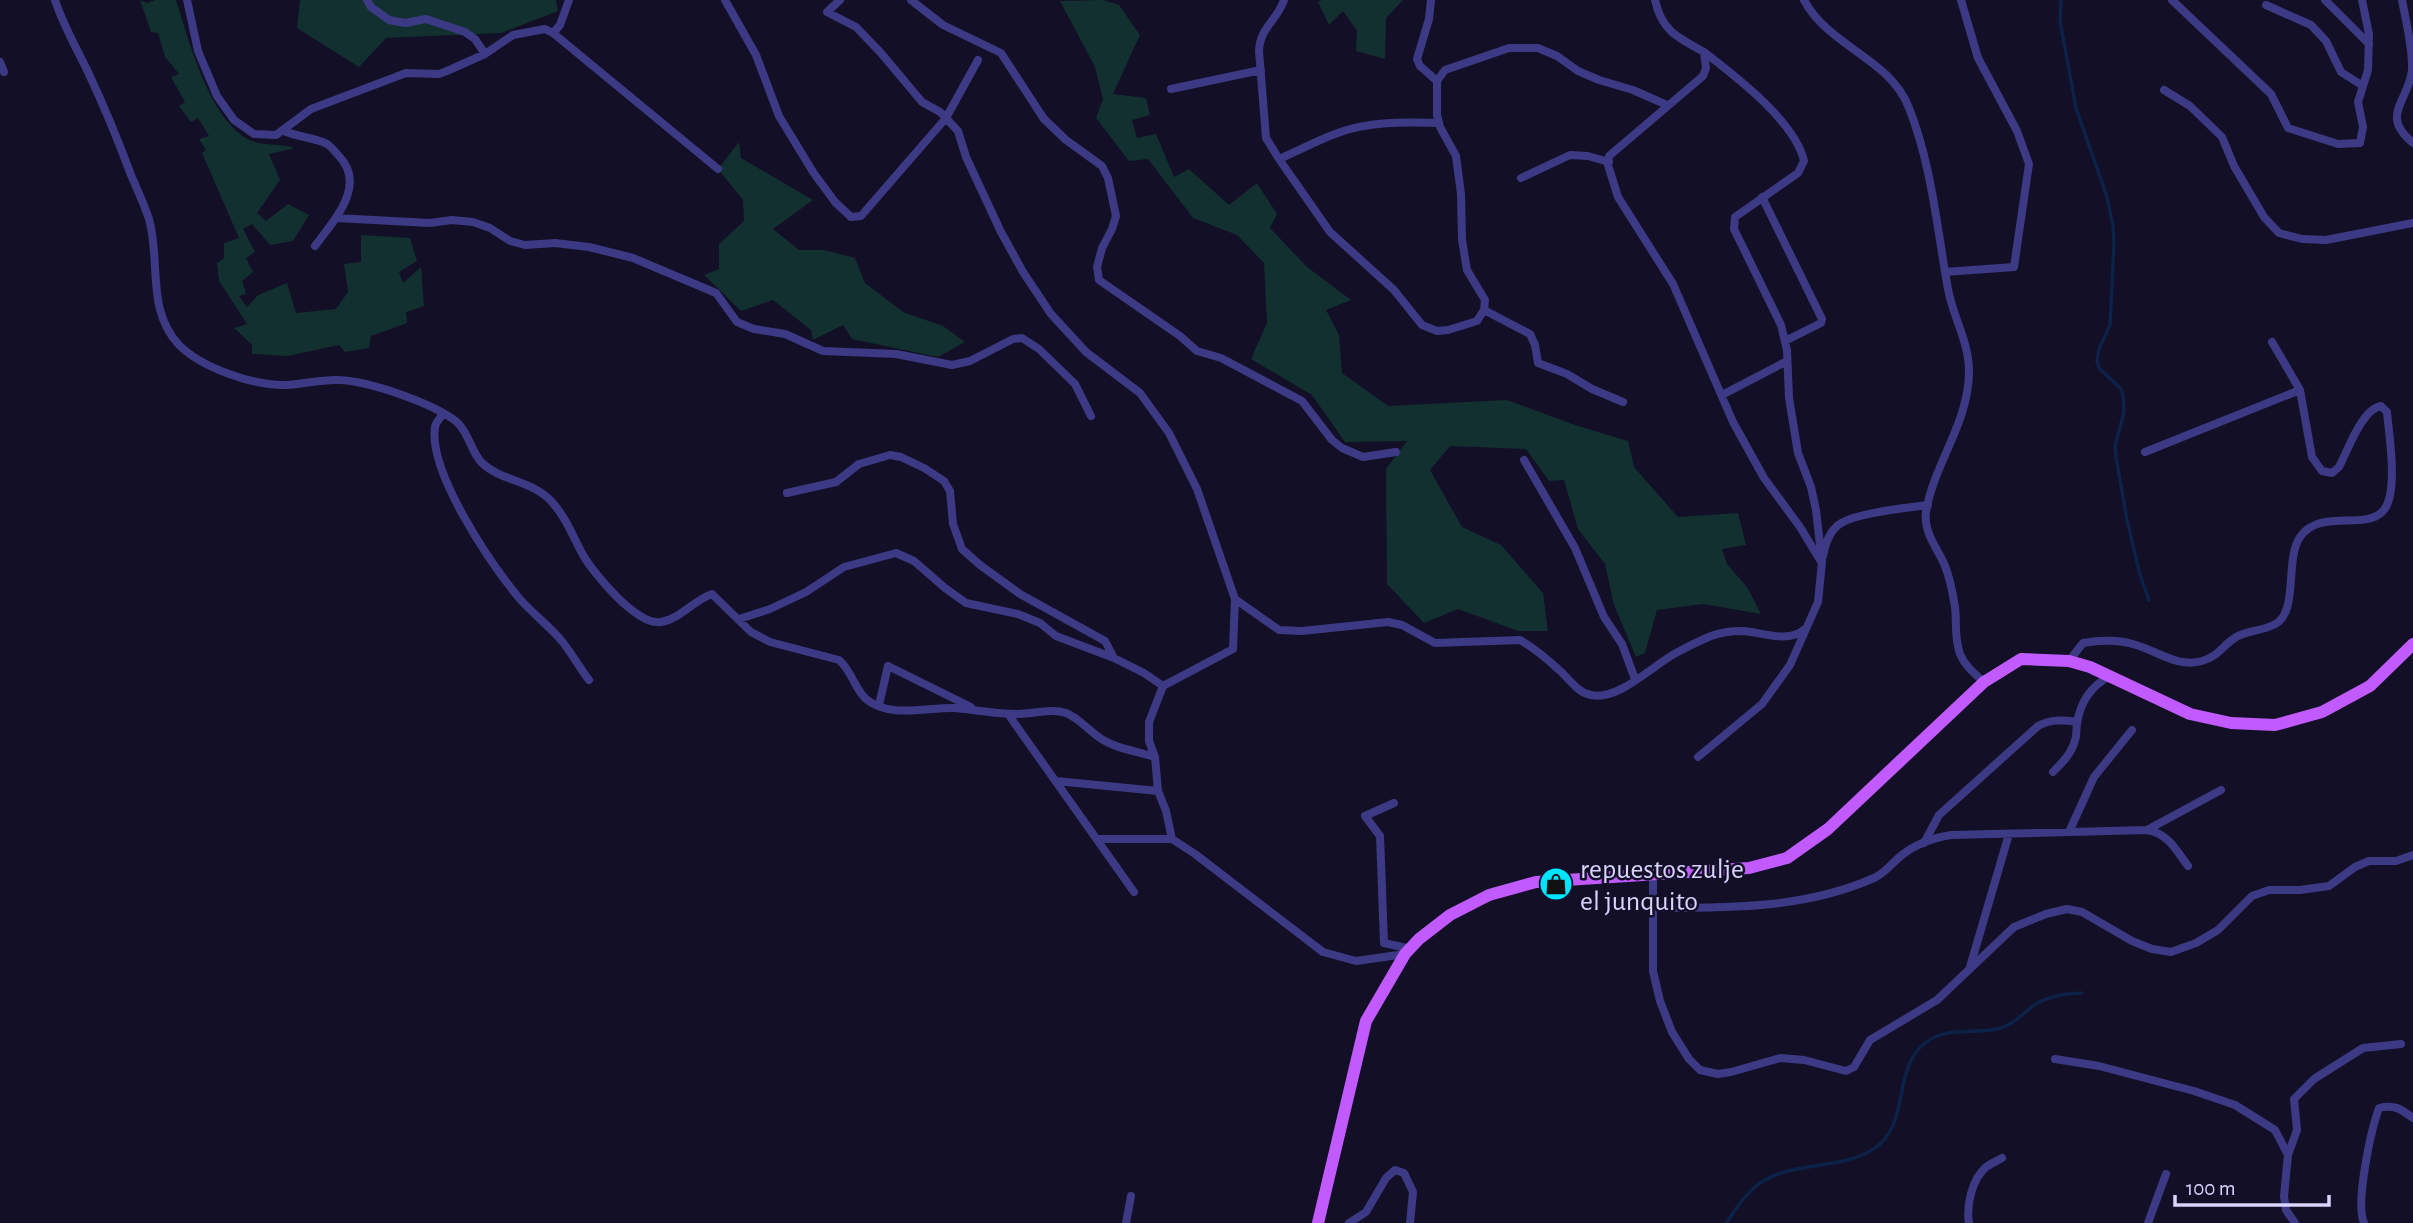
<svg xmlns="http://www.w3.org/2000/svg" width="2413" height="1223" font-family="'Alegreya Sans',sans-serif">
	<rect width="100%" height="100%" fill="#130f26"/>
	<path fill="#12302f" d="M140,0L147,3L155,0H176C189,41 210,123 252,141C265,146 281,143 295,148L269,154L280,180L257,213L266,221L288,204L309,215L293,241L270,245L252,224L243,229L255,252L246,258L253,272L242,281L246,294L239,296L247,307L258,295L287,283L296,313L336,309L348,292L344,264L361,262V235L410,238L417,261L399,272L403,283L421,267L424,306L406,312L407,323L371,336L369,348L345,352L339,345L288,356L252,354V345L234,328L247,324L219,281L217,263L224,258V243L239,238L202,153L206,150L199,139L209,136L198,118L191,122L179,106L185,102L171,77L179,74L165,57L158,33L151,32Z
		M300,0H556L558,11L501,33L386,38L359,67L297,28Z
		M1103,0L1119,5L1140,35L1113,94L1146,98L1150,115L1132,120L1137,138L1156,134L1174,177L1189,169L1229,205L1257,183L1277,214L1270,228L1307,267L1351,300L1326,310L1339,335L1342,373L1388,406L1507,400L1575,425L1628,441L1634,467L1678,517L1738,513L1746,545L1722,549L1727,564L1747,587L1761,614L1703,604L1657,610L1645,653L1636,657L1614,605L1605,564L1578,529L1564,480L1549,481L1526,449L1450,446L1430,470L1462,527L1501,545L1543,593L1548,631H1518L1458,609L1424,623L1387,584L1386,469L1407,441L1345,442L1312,395L1251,359L1267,323L1264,263L1237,235L1193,218L1148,159L1129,161L1096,118L1103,99L1095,67L1060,1Z
		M1321,0H1403L1386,18L1385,59L1356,51L1357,31L1343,11L1329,25L1318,2Z
		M739,142L741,158L813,200L773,229L799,250H824L855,258L865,283L903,312L943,326L965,342L938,357L852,339L843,325L813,340L811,330L773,300L741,311L704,275L719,269V244L744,221L743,200L718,169Z"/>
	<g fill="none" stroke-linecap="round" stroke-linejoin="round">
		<path stroke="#0c2248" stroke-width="3.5" d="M2061,0L2060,21L2076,108L2107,197L2113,226L2114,244L2110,325L2099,349L2097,361L2099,368L2121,389L2123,395L2124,412L2115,446L2116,457L2127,520L2140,575L2149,600
			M1726,1223C1736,1209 1746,1193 1760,1183C1793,1161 1839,1170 1872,1150C1908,1129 1894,1080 1917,1051C1939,1023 1972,1036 2001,1028C2016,1023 2024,1012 2036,1004C2051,995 2065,994 2082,993"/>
		<path stroke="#3d3a85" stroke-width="8" d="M55,0C63,25 77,49 88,72C104,106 118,140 131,175C137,189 144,204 149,219C161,262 146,310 179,345C202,368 254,386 286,385C304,384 322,379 339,380C369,381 428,402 453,419C469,430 470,451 482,463C501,481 533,481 551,501C566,517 573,537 583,555C594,574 637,626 661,622C680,619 694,600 712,594L751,632L770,642L839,660C852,671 854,688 866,699C890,719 927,707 955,708C976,710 997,714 1018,714C1033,714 1051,708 1066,713C1079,718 1089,731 1100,738C1116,749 1137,751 1155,757
			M187,0L198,51L217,96L234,120L254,134L276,135L311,109L406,73L439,74L447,71L485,54L513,35L545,29L553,33L718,169
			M367,0L371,7L389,20L405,23L426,19L465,32L475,39L485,54
			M725,0L756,55L779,116L813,172L835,202L851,217L861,216L946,118L978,60
			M840,0L827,12L856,27L881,53L922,102L940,112L958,131L966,157L1001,232L1023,272L1051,314L1086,352L1140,393L1169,433L1197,489L1235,599L1233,649L1163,686L1149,722V741L1155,757L1158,791L1166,811L1172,839L1195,854L1323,952L1356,961L1405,954
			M911,0L943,25L1001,53L1044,119L1066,140L1102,166L1108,178L1116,216L1112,229L1102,248L1097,267L1099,280L1180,336L1197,351L1221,358L1302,401L1332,440L1342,448L1363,457L1396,452
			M1284,0C1277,21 1260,27 1259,51L1266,138L1279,159L1330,232L1394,290L1422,325L1437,331L1448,330L1477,321L1484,310L1485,300L1467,270L1462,240L1461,194L1456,156L1440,127L1437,115V81L1445,70L1509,48H1538L1557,56L1578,71L1599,80L1633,90L1667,105
			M1431,0L1429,19L1417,59L1420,66L1437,81
			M1655,0C1662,31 1677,37 1704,52L1706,68L1703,76L1609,156L1608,165L1618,197L1673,284L1733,422L1764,478L1800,527L1820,560
			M1804,0C1829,47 1890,58 1909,108C1932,166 1937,229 1948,289C1953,317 1969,342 1969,371C1969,423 1934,463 1926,512C1923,532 1938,549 1945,566C1950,579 1953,594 1955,607C1957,624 1954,637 1960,654C1965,666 1974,673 1984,682
			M2172,0L2271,94L2288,128L2338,144L2360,143L2363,127L2358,102L2368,70L2369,34L2362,0
			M2325,0L2369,44
			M2402,0C2406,22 2413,48 2412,70C2409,101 2379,115 2413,143
			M2266,5L2311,25L2326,41L2341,72L2363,86
			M553,33L560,25L569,0
			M0,62L4,72
			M1171,89L1261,70
			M2164,90L2190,106L2222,137L2234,166L2264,217L2279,233L2302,239L2326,240L2413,223
			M284,131C297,137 317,138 327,144C331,146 335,152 338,155C368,185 334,220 315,246
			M1279,159C1298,151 1316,141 1335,134C1367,121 1405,122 1439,123
			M1521,178L1570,155L1588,156L1609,162
			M1762,197L1822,319L1821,323L1785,341
			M336,218L430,223L452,220L473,222L490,228L510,241L525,245L555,243L589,247L633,258L716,293L737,322L754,329L785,334L823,351L896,354L952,365L970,361L1013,339L1022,338L1039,349L1075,384L1091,416
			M1945,272L2014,267L2029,164L2017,131L1978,58L1961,0
			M1484,310L1530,334L1535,345L1538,363L1567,374L1592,389L1623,402
			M1722,395L1787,361
			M443,414C440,418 436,422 435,427C428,472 491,564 519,598C532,613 548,625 561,640C571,652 579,667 589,680
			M2145,452L2300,390
			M1524,460L1575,548L1604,617L1622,644L1635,679
			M787,493L836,482L859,464L890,455L901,457L924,468L944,481L950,491L953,524L962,549L980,565L1020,594L1105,641L1114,658
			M1823,556C1825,545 1828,534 1837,526C1851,513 1907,508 1928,505
			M1235,599L1279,630L1302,631L1388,622L1402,625L1435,643L1520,640C1534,648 1546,658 1558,669C1569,678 1577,693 1591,695C1619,701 1653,665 1676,653C1687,647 1699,641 1711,636C1719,633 1733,631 1742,631C1762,632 1788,644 1805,629
			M739,619L770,609L806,592L844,567L896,553L914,561L945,588L966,603L1018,614L1040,623L1056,636L1114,658L1144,673L1163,686
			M2069,661L2083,643C2101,640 2118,639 2136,645C2157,651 2178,668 2202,661C2219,656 2223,645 2236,637C2248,630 2265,631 2277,623C2298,609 2285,559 2300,537C2320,508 2365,531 2383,511C2399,494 2389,435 2387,412L2381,406C2362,409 2348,450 2339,467L2332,473L2322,471L2312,457L2300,390L2272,342
			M879,705L888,666L971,707
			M1008,714L1134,892
			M1698,757L1762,704L1790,665L1818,602L1822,562L1816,510L1811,487L1798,453L1789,398L1787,350L1781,325L1734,229L1735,217L1798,173L1804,161C1795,121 1735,76 1704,52
			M2053,772C2062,763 2072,753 2075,740C2077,735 2076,729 2077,724C2080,702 2091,686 2110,676
			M1056,781L1158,791
			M1394,803L1365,816L1380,836L1384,943L1411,949
			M2147,830L2221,790
			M2069,832L2094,777L2132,730
			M1097,839H1172
			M1924,843L1939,815L2038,726C2051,719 2062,720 2077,722
			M1653,875V971L1660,1001L1672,1032L1689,1059L1700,1070L1718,1074L1731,1072L1780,1058L1804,1060L1846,1071L1854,1067L1870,1040L1937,1000L2014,927L2046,914L2067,909L2082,912L2132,941L2152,949L2171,952L2196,943L2218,930L2252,896L2269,890H2300L2329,886L2355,867L2369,861H2396L2413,855
			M1653,908C1727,908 1804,909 1874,878C1885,873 1893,862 1902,855C1917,843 1933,838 1951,835L2147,830C2169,834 2176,850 2188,866
			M1970,967L2009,834
			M2055,1059L2099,1066L2194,1091L2235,1105L2275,1130L2288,1155L2284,1196L2286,1210L2295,1223
			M2288,1155L2297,1130L2294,1099L2314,1079L2363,1048L2401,1044
			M1126,1223L1131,1196
			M1349,1223L1366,1212L1386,1178L1395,1170L1404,1173L1413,1192L1410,1223
			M1969,1223C1966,1206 1972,1179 1986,1167C1990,1164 1997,1161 2002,1158
			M2148,1223L2166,1174
			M2364,1223C2355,1203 2371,1130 2379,1108C2394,1104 2401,1109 2413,1118"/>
		<path stroke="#c25bff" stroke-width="12" d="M1318,1223L1366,1021L1405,954L1419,939L1450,915L1489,895L1536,882L1749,868L1787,858L1828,829L1984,682L2021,659L2069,661L2090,667L2190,714L2231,723L2275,725L2322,712L2370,686L2413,644"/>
	</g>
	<defs>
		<symbol id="shop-disc" viewBox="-11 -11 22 22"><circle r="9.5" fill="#00e5ff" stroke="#130f26"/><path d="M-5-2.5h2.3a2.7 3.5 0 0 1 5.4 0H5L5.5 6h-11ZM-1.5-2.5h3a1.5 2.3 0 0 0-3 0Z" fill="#111"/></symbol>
	</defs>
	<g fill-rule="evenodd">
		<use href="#shop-disc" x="1537" y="865" width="38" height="38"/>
	</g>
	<g text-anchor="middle" stroke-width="5" stroke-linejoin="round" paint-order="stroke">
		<g font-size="28" fill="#d9d4ff" stroke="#130f26" text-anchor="start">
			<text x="1580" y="878">repuestos zulje<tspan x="1580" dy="32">el junquito</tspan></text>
		</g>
	</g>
	<path d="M2175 1195v10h154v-10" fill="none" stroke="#d9d4ff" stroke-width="3.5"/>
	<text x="2186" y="1195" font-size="21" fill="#d9d4ff" stroke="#130f26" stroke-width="5" paint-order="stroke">100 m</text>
</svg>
